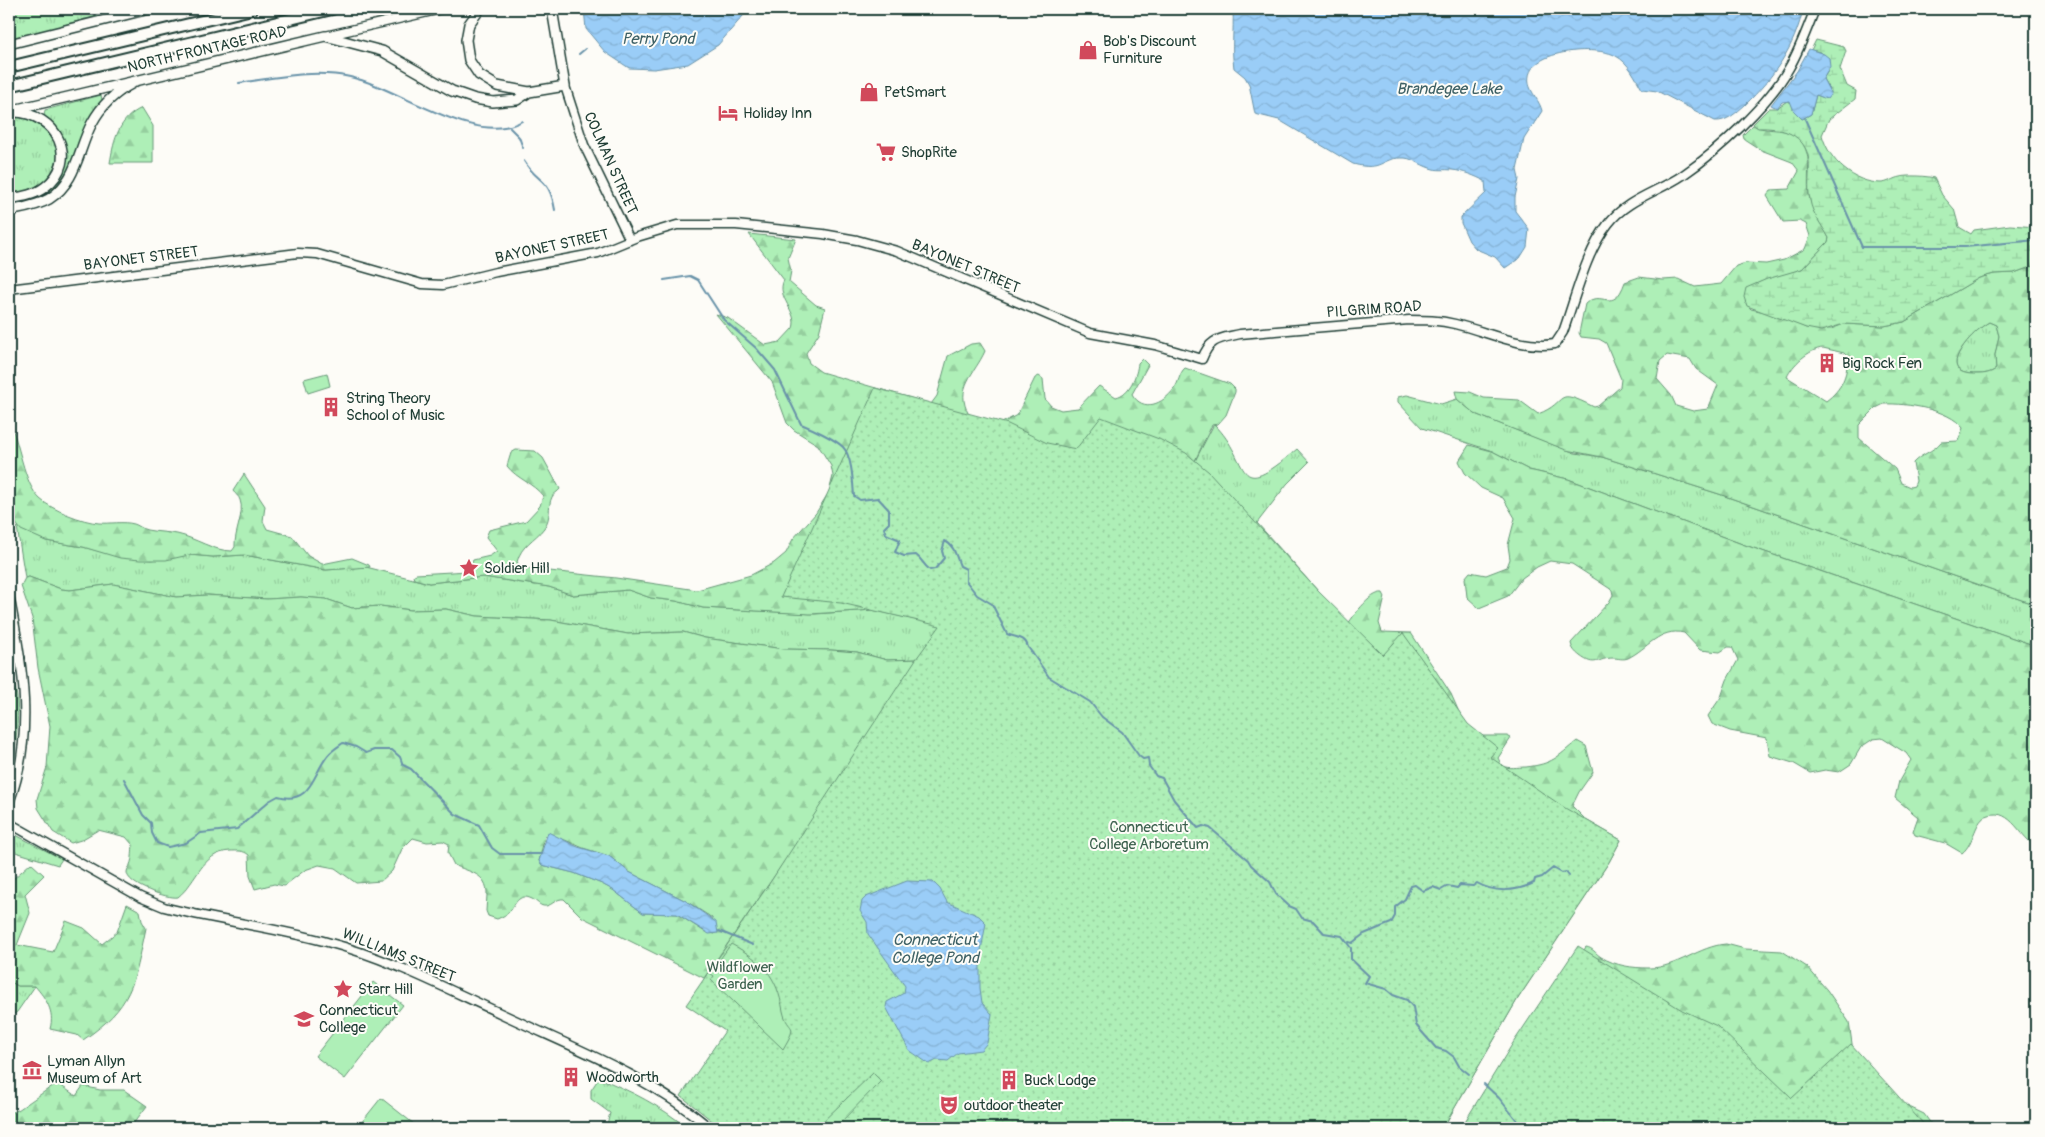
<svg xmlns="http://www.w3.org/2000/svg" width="2045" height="1137" font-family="Pangolin,sans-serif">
	<defs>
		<pattern id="grass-tufts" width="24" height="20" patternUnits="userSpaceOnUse" patternTransform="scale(1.25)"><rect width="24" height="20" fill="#aeefb7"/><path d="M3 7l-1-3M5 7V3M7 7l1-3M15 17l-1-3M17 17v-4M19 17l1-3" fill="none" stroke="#95ce9e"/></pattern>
		<pattern id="forest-firs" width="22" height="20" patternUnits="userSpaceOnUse" patternTransform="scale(1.25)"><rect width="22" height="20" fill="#aeefb7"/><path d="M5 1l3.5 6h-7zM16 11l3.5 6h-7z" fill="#95ce9e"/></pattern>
		<pattern id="wetland-marsh" width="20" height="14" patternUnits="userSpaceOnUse" patternTransform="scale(1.25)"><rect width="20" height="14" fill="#aeefb7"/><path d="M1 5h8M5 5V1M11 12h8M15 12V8" fill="none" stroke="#95ce9e"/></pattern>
		<pattern id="park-dots" width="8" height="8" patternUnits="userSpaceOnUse" patternTransform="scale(1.25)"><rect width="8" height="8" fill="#aeefb7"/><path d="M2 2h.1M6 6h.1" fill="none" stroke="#95ce9e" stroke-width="1.8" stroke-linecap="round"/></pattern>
		<pattern id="water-waves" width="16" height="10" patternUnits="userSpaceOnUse" patternTransform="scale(1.25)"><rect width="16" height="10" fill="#9acdf7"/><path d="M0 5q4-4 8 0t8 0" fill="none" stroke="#84b1d4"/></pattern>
	</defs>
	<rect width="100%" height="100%" fill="#fdfcf7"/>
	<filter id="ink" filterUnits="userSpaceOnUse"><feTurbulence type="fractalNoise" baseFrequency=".02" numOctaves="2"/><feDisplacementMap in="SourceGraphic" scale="10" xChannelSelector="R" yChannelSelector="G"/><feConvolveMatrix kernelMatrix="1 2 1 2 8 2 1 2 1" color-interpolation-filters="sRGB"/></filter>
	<g filter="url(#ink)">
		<path fill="url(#grass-tufts)" stroke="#669676" d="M9,9H107L108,13L9,40Z
			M101,95L102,100C73,133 79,184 33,201L32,199L40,195L63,166L51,123L44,116L45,110Z
			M15,116C49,119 73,153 44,181C35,191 22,193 9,195V117Z
			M1989,322L1996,325L1999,336L1995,355L1996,369C1991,373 1984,374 1978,374C1931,376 1971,332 1989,322Z
			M1407,395L1441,404L1457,399L1475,414L1575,453L1602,457L1719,494L2036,605V646L1742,544L1568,479L1529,470L1492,451L1422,428L1398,402V397Z
			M1214,424C1253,462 1231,506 1297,449L1309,462L1287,484L1257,523L1318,591L920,659L887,660L857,652L831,650L784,649L705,638L683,632L628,634L551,620L477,616L446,609L411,610L380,606L352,608L326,599L301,597L267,599L208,595L176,597L113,584L70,590L61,589L29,577L25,578L17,527L46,541L83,547L125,558L151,560L189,555L213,557L244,555L326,570L366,567L429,583L483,577L549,587L573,595L628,590L651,598L676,601L703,608L815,614L872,610L916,620L1191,469Z
			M9,673C25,695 15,753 9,778Z
			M10,832L62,859L58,865L9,850Z
			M9,981L18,986H35L17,1012L9,1017Z
			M599,1078C631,1091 661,1106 687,1128H606L610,1113L591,1099V1090Z"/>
		<path fill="url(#forest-firs)" stroke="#669676" fill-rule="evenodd" d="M142,108L153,126V163H110C114,139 119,118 142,108Z
			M1753,125C1763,132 1782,127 1794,135C1818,151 1803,181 1811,203C1815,216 1823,226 1829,238L1828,242L1802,269L1758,283L1745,302L1751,309L1774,314L1806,328L1831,329L1844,324L1884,326L1904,322L1979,278L1994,274L2014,273L2036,265V605L1719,494L1602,457L1566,450L1475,414L1457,399L1455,391L1470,392L1484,398L1519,400L1538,414C1570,402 1552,386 1594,407L1598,406L1620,387L1621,379L1606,343L1599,339L1581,337L1579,333L1585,304C1602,288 1613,316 1625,282L1639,277L1663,280L1678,279L1695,287L1721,284L1736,266L1746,263L1766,264L1784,260L1805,249L1810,236L1806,224L1800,221L1783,222L1767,196L1771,190L1789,189L1799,171L1792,162L1761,150L1744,139L1743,135ZM1989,322L1996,325L1999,336L1995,355L1996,369C1991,373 1984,374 1978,374C1931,376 1971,332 1989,322ZM1823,348L1844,353L1848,357C1847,376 1842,389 1826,401L1787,377C1792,365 1809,349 1823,348ZM1667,355L1690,359L1696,369L1718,385L1708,409L1693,411L1676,406L1671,395L1657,379L1660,361ZM1884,404C1906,403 1949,409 1963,428L1958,441L1941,442C1933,452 1921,454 1913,463L1916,481L1914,486L1910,487L1901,483L1895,469L1859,438V425L1876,408Z
			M749,234L796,239L788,258L791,271L789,282L816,305L825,308L819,333L806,353L809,363L821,372L931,404L937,396L948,356L971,344L980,343L985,351C975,374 954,387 969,415L1000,424L1017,415L1035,378L1039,376L1043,379L1045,399L1051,406L1061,410L1078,408L1099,386L1116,397C1130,394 1137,375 1138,363L1142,359L1148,365L1132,394C1143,413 1163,404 1174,389C1179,383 1179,373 1185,368L1230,384L1235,389V392L1226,415L1218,424L1212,425L1191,469L916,620L874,610L810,614L703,608L676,601L651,598L628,590L573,595L549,587L483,577L429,583L414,579L413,576L416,574L469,571L473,560L490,556L497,551L486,537L489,530L526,521L540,506L543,496C533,483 517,479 507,466L511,453L516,450L535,451L543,458L560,489C558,492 553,494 552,497C547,507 552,517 544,528C535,540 521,545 517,562L521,568L616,578L697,590L751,575L774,563L786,553L793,539L816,513L829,492L833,476L831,466L818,445L794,430L787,423L772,382L716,314L728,318L765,345L780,342L793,328C799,312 775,297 784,280Z
			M9,422C20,442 23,483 40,499C52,510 83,522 99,523C110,524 123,521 134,524C138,525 142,529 147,530C157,532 167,532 177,534C196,538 213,551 232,551L235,547C234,532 245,513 240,500C239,496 235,494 233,491L244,474L265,506L263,521L267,529L292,536L308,556L322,564L352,558L369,565L370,567L326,570L244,555L213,557L189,555L166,560H140L120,558L83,547L46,541L21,530L9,514Z
			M1469,445L1492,451L1529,470L1568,479L1742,544L2036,646V846C2021,839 2011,808 1989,815C1974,819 1975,843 1962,853L1945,843L1915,835L1913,831L1918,817L1895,798L1899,781L1911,760L1906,753L1882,738L1873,739L1861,747L1851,764L1839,772L1825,770L1810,773L1793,763L1770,756L1767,738L1730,731L1712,724L1708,716L1721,697L1727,680L1738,660L1732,647H1728L1720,652L1700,650L1684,633C1660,627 1647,649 1628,658C1623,660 1618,658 1613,658C1597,658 1596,668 1580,656C1575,652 1572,649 1571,643L1609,602L1613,595L1612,590L1572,564L1550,561L1537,567L1522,578L1508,596L1479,608L1467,597L1465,578L1470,572L1486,575L1507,567L1510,559L1508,545L1515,518L1503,498L1481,488L1465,473L1459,461Z
			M29,577L61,589L70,590L113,584L176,597L207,595L267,599L301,597L326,599L352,608L380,606L411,610L446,609L477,616L551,620L628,634L683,632L705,638L784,649L831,650L857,652L887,660L920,659L1344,630C1351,619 1370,591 1383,593L1385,597L1379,623L1382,632L1411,633L1451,694L1459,712L1470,728L1482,736H1507L1511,738L1498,758L1502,766C1510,769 1517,767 1526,767C1553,764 1557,757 1577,741L1586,746L1593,772L1579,792L1572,806L1586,820L1621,840L1609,862L1517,1000L1443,1128L782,865L704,978L582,917L564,899C556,898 553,905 546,906C540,907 537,901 532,899C520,893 516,902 511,910C508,914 502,917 497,919L488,916L486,911C486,906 487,900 487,895C488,873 468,872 454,865L448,853L449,844L443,841L427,842L413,838L402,849L392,871L381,881L356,883L335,868L319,865L305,870L284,886L274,884L255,889L250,876L249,855C243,850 238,851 230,851C201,853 198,881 178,897C168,899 126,885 127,872C127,869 130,867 130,865C133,858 132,851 133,845L126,837L98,830L81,840L71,843L53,832L38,808L37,799L47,767L50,726L38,668L32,618L21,586L25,578ZM545,836L565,840L583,848L609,856L629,872L686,901L712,918L715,934L705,932L677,914L643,913L613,890L602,884L574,873L542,865L539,861Z
			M31,863L44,875L25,894L30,913L17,945L53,952L66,921L84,928L102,944L117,932L127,904L140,911L142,921L146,928C134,984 133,1006 83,1040L77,1035L50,1029C55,1011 46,999 35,986H18L9,981V879L11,877L13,879Z
			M1726,944L1745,949L1782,951L1807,967L1827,990L1849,1022L1853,1051L1905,1105L1924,1114L1934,1128H1461L1586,947C1593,948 1595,953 1601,957C1616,966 1633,968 1649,968C1677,968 1699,946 1726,944Z
			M57,1083L76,1096L83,1086L100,1090H124L147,1106L130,1128H9V1113L18,1110Z"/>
		<path fill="url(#wetland-marsh)" stroke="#669676" d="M1816,40L1844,47L1846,51L1840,69L1847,86L1856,91L1855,99L1829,119L1822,135C1829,161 1854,183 1881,183C1888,183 1893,178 1900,177C1906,175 1928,176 1934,178L1942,195L1954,209L1959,227L1971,234L1974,230L2010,225L2036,227V265L2014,273L1994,274L1979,278L1904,322L1884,326L1844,324L1821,331L1806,328L1747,306L1744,297L1746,288L1767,279L1802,269L1828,242L1829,238C1822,225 1812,214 1810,200C1807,187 1810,174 1809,161C1806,134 1781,127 1758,128L1753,124L1769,108H1777L1787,101L1791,102L1794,111L1802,119L1811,114L1816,95L1827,99L1829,89L1823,79L1828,71L1820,52L1811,50Z"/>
		<path fill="url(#park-dots)" stroke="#669676" d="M875,388L1008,424L1047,443L1076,449L1101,417L1159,439L1186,453L1209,472L1318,591L1383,655L1403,633L1468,724L1498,748L1490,757L1565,808L1621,840L1609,862L1517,1000L1443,1128H721L681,1096L725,1031L686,1005L771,881L916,659L940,626L841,603L781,597Z
			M1578,946L1682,1010L1717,1026L1792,1098L1851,1044L1927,1128H1461L1513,1043Z"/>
		<path fill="#aeefb7" stroke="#669676" d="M327,373L330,386L308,393L304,379Z
			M731,944C763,961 777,976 783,1011C788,1034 800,1020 783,1049L711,980L714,976L710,973Z
			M373,982L403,1005L345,1079L315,1056Z
			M873,1073L881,1081L835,1128H816Z
			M381,1098L419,1128H357Z"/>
		<path fill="url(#water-waves)" stroke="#6993a9" d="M584,9H749L718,45L688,64L654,69L629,68L605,52L586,29Z
			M1239,9H1803C1795,47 1773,78 1745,105C1737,112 1727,122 1715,121L1657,91L1642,89C1635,77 1629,63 1616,56C1598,45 1523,49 1529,83C1530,92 1540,101 1542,111L1524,139L1517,170L1519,179L1515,197V211L1529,229L1527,247L1520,258L1505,268L1495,257L1476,249L1469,241L1461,223V217L1486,193L1485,181C1475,176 1463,171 1452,170C1444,169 1438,171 1430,168C1420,165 1412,157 1401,158C1381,158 1383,172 1353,164L1279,120L1255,114L1249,84L1245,77L1234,68C1231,49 1234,31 1233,11Z
			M1809,49L1824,54L1829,58L1830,67L1823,79L1831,94L1827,99L1816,95L1811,114L1802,119L1794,111L1790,101L1782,102L1777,108L1771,105L1797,71Z
			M548,832L578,847L609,856L629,872L686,901L716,922L718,933L709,934L677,914L643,913L613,890L602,884L574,873L542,865L539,861Z
			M907,881L933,882L940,889L947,902L979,916L986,923L980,956V988L982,1003L992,1014L987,1043L981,1050L958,1053L948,1061L937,1060L929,1064L909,1050L886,1007L887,1002L904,993L905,986L868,934L867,922L860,911L862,901L866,897Z"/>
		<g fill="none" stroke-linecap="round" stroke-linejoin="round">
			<path stroke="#6993a9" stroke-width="2" d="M579,54L585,49
				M239,83C275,78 313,69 350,77C398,87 476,148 522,121
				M1805,119L1862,247H1965L2036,240
				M510,128L519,137L523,148
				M524,161C539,185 549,176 555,210
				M664,280L690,276L698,280L724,320L756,348L775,370L801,424C811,428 835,439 843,447C852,456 853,483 854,496L860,500L878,498L889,510V523L884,528L886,534L900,540L895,552L904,556L916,555C922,559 923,565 930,570L935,569L944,558L942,551L945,541C955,546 956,557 960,566L966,569V581L977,595L992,604L1007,634C1016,638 1025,636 1028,647L1049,677L1090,702L1102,717L1122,732L1139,756L1143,759L1148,758L1149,766L1156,776L1162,778L1174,800L1198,828L1203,826L1210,828L1248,860L1251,865L1270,882L1276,894L1289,906L1296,909L1302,918L1313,921L1324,933L1342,936L1351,948V959L1369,976L1365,983L1386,989L1393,995L1407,1000L1413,1007L1416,1025L1421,1031L1436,1048L1446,1051L1454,1057L1459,1066L1469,1074
				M124,779L143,815L151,823L152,833L157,843L168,847L186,843L201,833L237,829L269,801L278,796C313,806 313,770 330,753C334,749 339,746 343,743L356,747L366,753L374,750H392L400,757L403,765L411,769L455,814L479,825L492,848L500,854H541
				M719,931L753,945
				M1349,942L1352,943L1364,934L1391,923L1395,916V907L1405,899L1411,886L1415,885L1423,891L1433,887L1441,890L1448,886L1457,888L1460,885L1473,886L1477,883C1494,893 1515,892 1534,883L1535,879L1542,877L1553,868L1562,873L1566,872L1569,876
				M1484,1084L1499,1098L1523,1128"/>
			<defs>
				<path id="secondary" d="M325,36L441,9
					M565,86L584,145L630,240
					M9,289L298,253L317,254L422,284L443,285L496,272L598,253L637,237L677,225H736L823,234L857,240L897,251L1090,333L1155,345L1202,359C1210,338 1219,339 1240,334L1409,320C1425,320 1439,320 1455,324C1489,332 1520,349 1555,344L1563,332C1575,299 1586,252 1608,224C1627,199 1658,192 1683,175C1718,151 1769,104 1789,68C1800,49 1807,29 1815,9
					M9,595C23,664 35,736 9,803
					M9,823L140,897L164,907C218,921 273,927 327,942C388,958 445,988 502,1014C576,1049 646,1074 710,1128"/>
				<path id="primary" d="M480,9L469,24L466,40L469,60L479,75L497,86L529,92L565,86L552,9
					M9,44L149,9
					M9,111L325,36L382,51L452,91L475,99L493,102L517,100L529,92
					M9,199C21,197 35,195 45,187C81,160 56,113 14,112
					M9,211C23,208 37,206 49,199C77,182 78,149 92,123C101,106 116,92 133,83"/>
				<path id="highway" d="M9,67L252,9
					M9,86L332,9
					M9,661L19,658"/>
			</defs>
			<use href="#secondary" stroke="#1f3d34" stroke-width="11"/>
			<use href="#primary" stroke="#1f3d34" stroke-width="12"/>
			<use href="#highway" stroke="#1f3d34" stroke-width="14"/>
			<use href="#secondary" stroke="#fdfcf7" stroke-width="8"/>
			<use href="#primary" stroke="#fdfcf7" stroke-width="9"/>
			<use href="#highway" stroke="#fdfcf7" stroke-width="10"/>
		</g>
	</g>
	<defs>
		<symbol id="shop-bare" viewBox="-9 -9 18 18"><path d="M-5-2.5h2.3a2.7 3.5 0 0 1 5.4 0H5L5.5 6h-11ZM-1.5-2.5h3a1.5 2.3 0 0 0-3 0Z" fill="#d1495b" stroke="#fdfcf7" stroke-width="2.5" paint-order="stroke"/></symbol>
		<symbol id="hotel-bare" viewBox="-9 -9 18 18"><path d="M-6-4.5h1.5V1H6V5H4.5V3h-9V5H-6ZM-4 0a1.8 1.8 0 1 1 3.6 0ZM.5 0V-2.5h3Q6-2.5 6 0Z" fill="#d1495b" stroke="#fdfcf7" stroke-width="2.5" paint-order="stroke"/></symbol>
		<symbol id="supermarket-bare" viewBox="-9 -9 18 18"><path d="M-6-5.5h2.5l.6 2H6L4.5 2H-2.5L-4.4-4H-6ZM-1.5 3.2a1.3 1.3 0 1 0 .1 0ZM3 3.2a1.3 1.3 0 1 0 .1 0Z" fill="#d1495b" stroke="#fdfcf7" stroke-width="2.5" paint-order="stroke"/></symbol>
		<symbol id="building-bare" viewBox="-9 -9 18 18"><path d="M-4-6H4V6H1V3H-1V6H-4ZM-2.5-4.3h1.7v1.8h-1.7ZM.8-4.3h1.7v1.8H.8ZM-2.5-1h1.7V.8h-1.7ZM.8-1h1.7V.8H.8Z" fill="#d1495b" stroke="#fdfcf7" stroke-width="2.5" paint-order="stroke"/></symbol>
		<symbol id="sight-bare" viewBox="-9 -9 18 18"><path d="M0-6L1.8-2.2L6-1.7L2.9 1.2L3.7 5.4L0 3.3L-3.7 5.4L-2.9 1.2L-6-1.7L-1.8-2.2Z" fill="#d1495b" stroke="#fdfcf7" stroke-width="2.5" paint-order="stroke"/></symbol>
		<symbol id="university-bare" viewBox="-9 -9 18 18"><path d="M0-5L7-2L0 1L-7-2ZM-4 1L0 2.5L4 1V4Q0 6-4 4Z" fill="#d1495b" stroke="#fdfcf7" stroke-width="2.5" paint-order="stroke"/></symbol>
		<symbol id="museum-bare" viewBox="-9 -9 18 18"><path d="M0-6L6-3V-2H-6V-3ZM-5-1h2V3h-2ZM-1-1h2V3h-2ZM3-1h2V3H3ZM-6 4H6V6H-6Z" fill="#d1495b" stroke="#fdfcf7" stroke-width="2.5" paint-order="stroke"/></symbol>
		<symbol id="theatre-bare" viewBox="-9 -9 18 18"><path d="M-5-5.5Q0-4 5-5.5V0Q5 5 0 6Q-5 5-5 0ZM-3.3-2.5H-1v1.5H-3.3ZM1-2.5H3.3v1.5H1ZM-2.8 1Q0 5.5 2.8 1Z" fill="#d1495b" stroke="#fdfcf7" stroke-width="2.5" paint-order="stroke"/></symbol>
	</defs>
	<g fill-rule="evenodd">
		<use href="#shop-bare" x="1074" y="36" width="28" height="28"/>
		<use href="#shop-bare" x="855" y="78" width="28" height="28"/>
		<use href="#hotel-bare" x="714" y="99" width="28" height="28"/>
		<use href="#supermarket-bare" x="872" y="138" width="28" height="28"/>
		<use href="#building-bare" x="1813" y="349" width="28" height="28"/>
		<use href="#building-bare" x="317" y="393" width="28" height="28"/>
		<use href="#sight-bare" x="455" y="554" width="28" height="28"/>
		<use href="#sight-bare" x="329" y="975" width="28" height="28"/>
		<use href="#university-bare" x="290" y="1005" width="28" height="28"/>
		<use href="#museum-bare" x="18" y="1056" width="28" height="28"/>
		<use href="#building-bare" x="557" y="1063" width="28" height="28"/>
		<use href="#building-bare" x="995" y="1066" width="28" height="28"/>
		<use href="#theatre-bare" x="935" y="1091" width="28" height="28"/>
	</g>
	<g text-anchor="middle" stroke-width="4" stroke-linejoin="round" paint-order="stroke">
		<g font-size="15" fill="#1f3d34" stroke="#fdfcf7" text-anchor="start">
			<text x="1103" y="46">Bob's Discount<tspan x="1103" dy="17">Furniture</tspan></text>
			<text x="884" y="97">PetSmart</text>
			<text x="743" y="118">Holiday Inn</text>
			<text x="901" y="157">ShopRite</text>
			<text x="1842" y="368">Big Rock Fen</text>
			<text x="346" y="403">String Theory<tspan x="346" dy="17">School of Music</tspan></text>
			<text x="484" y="573">Soldier Hill</text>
			<text x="358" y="994">Starr Hill</text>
			<text x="319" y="1015">Connecticut<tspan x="319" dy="17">College</tspan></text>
			<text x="47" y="1066">Lyman Allyn<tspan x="47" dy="17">Museum of Art</tspan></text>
			<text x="586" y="1082">Woodworth</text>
			<text x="1024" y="1085">Buck Lodge</text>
			<text x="964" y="1110">outdoor theater</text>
		</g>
		<g font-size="15" fill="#1f3d34" stroke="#fdfcf7">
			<text transform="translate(207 49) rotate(-13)" y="5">NORTH FRONTAGE ROAD</text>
			<text transform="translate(611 163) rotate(66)" y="5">COLMAN STREET</text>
			<text transform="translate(552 246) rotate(-12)" y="5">BAYONET STREET</text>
			<text transform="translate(141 258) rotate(-7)" y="5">BAYONET STREET</text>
			<text transform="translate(966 266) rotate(23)" y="5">BAYONET STREET</text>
			<text transform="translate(1374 309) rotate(-4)" y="5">PILGRIM ROAD</text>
			<text transform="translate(399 955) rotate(22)" y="5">WILLIAMS STREET</text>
		</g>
		<g font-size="15" fill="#3c614e" stroke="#fdfcf7">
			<text x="1149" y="832">Connecticut<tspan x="1149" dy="17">College Arboretum</tspan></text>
			<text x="740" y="972">Wildflower<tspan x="740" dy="17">Garden</tspan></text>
		</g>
		<g font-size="16" font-style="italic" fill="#3e6165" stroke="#fdfcf7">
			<text x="658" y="44">Perry Pond</text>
			<text x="1449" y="94">Brandegee Lake</text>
			<text x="935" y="945">Connecticut<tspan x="935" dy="18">College Pond</tspan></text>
		</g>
	</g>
	<rect width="2045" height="1137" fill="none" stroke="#fdfcf7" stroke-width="30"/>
	<rect x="15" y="15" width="2015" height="1107" fill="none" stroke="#1f3d34" stroke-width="2" filter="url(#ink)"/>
</svg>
